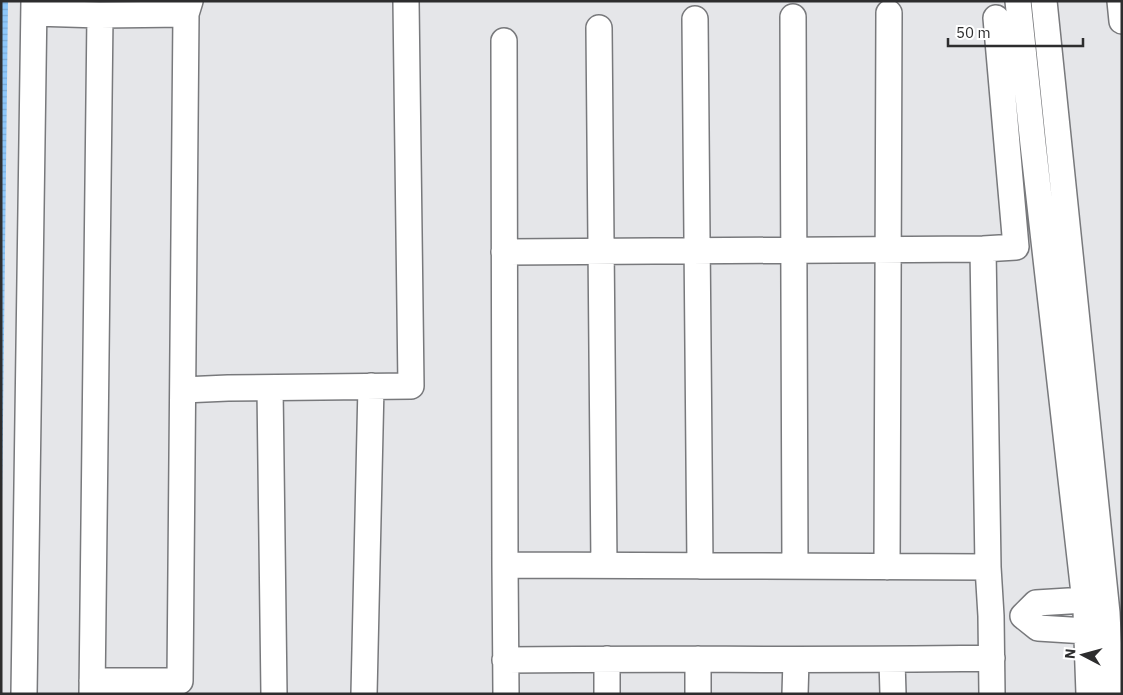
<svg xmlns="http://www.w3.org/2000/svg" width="1123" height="695" font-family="'IBM Plex Sans',sans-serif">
	<defs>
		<pattern id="water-rules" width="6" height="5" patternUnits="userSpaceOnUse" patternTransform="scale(1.25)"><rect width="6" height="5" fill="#8dc7fa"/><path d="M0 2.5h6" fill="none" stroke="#7aabd7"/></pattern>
	</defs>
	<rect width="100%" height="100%" fill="#e5e6e9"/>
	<path fill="url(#water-rules)" d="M1,1H8L1,586Z"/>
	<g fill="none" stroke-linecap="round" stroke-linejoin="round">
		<defs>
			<path id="minor" d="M1018,1L1033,144L1086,611L1089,694
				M1044,1L1107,613L1111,694
				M1120,1L1122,21
				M34,13L100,15L186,14L190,1
				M793,17L795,566
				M695,19L700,566
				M599,28L604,565
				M504,41L505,565
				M983,249L988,567
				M504,252L983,249L1016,247L996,18
				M270,388L274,694
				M183,390L228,388L411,386L406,1
				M887,567L889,13
				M1085,600L1036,603L1023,616L1038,628L1086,631
				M607,659V694
				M505,660C667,658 829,661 992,658
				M892,660L893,694
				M92,681H180L186,14
				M24,694L34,1
				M92,694L100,15
				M364,694L371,386
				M506,694L505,565L988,567L991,616L992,694
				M698,694V659
				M795,694L796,660"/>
		</defs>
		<use href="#minor" stroke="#78797c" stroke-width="28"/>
		<use href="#minor" stroke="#fff" stroke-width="25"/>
	</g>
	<rect width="1123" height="695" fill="none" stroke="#2d2d2e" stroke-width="5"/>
	<g transform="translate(1083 655) rotate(276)" stroke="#ffffff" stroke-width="4" paint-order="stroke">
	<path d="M0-4L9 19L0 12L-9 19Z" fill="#2d2d2e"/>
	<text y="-8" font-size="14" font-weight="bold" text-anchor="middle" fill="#2d2d2e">N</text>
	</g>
	<path d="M948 38v8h135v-8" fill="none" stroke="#2d2d2e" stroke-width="2.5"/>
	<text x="956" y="38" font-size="15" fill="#2d2d2e" stroke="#ffffff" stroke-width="4" paint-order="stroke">50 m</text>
</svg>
